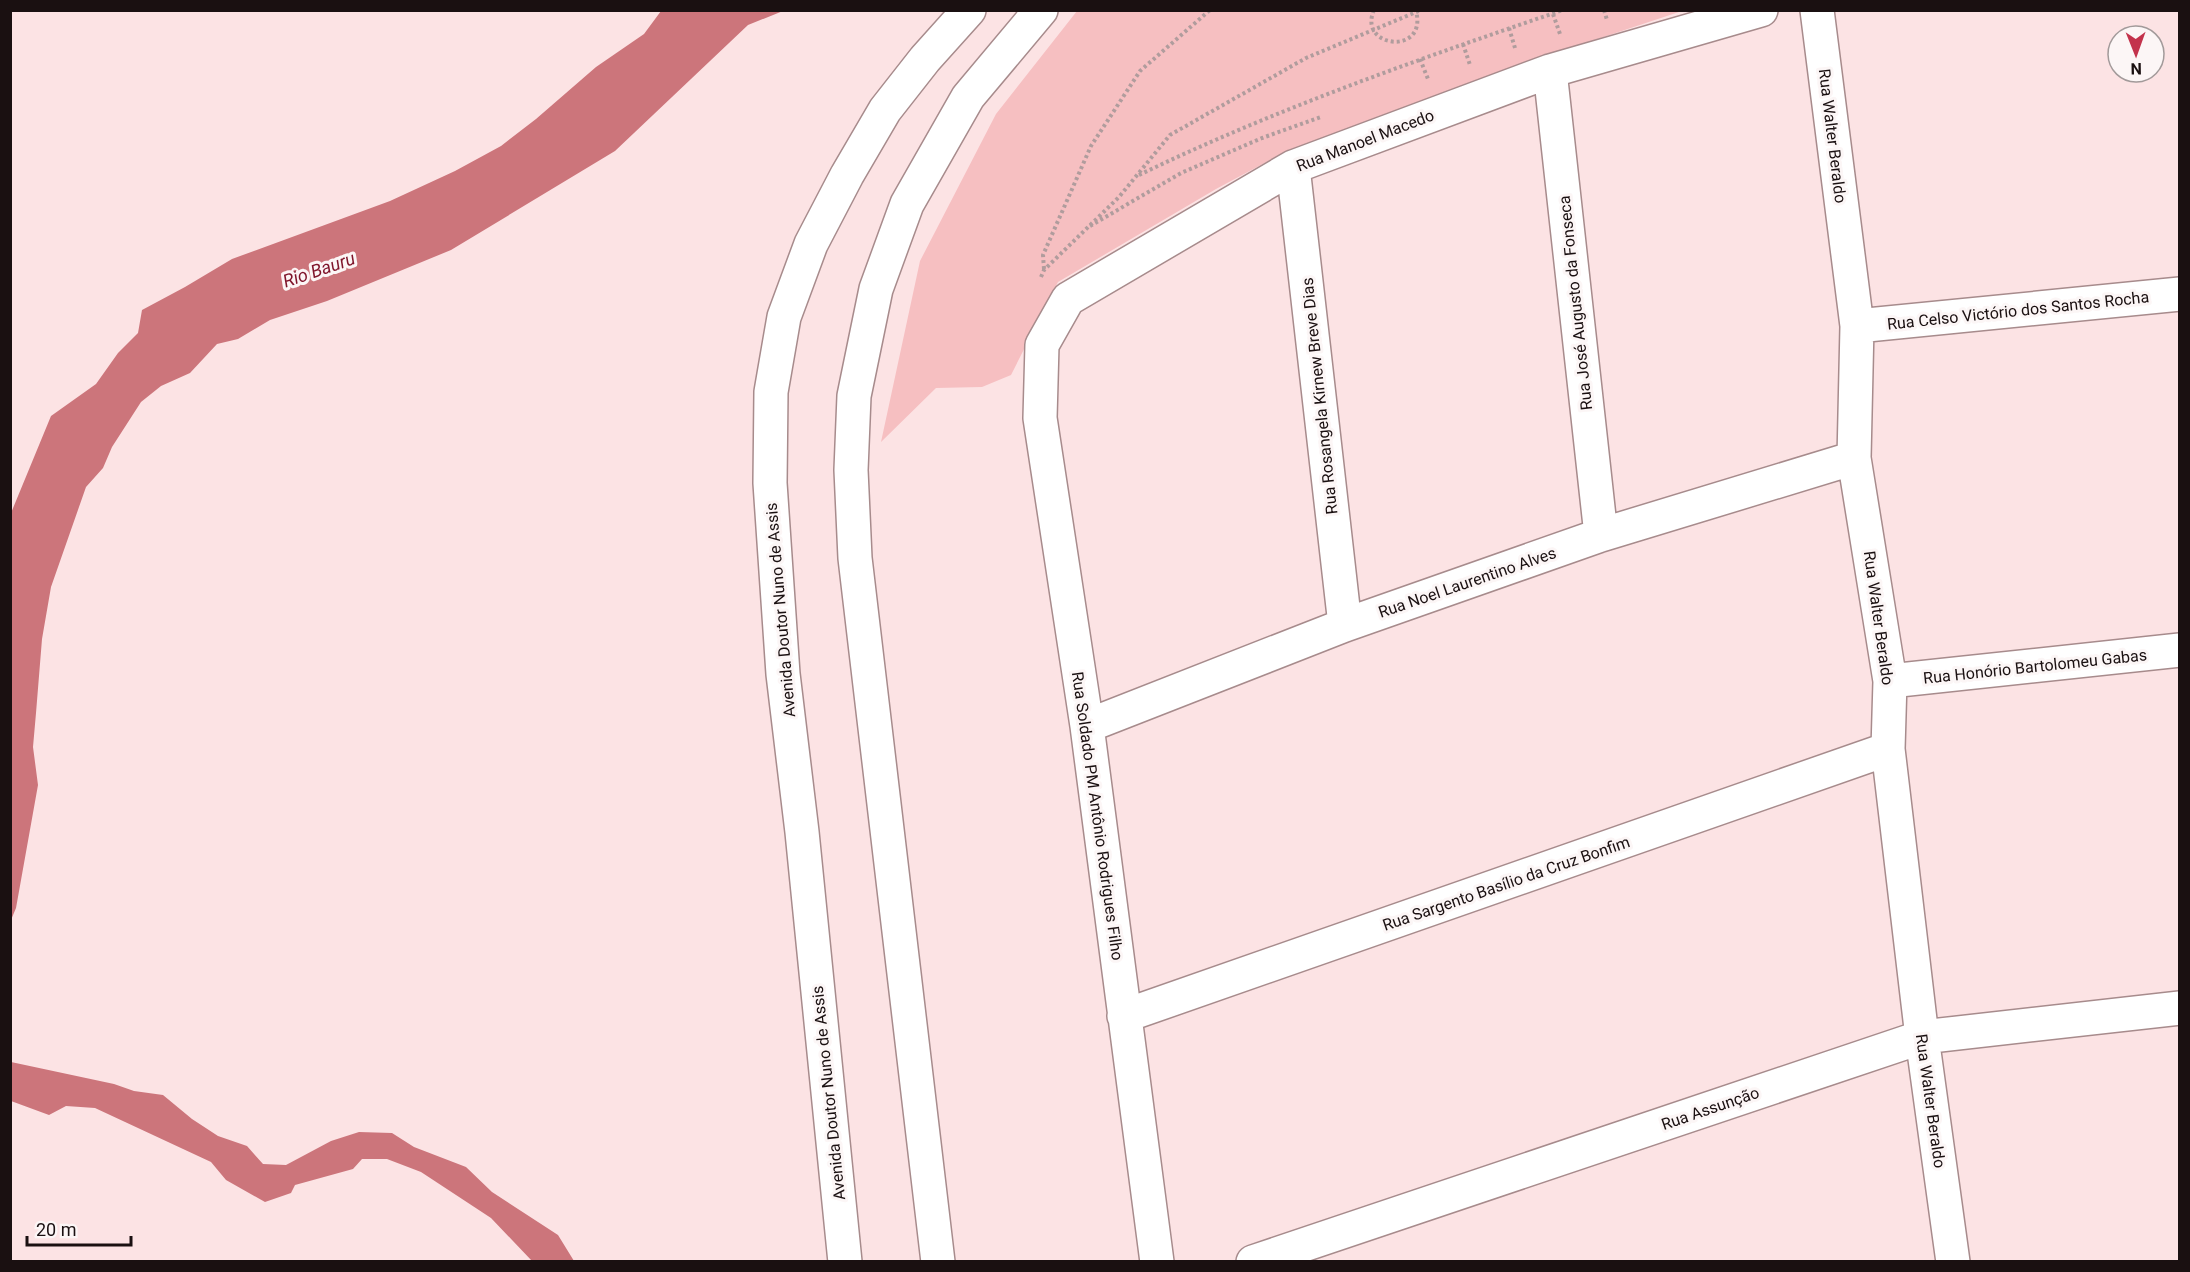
<svg xmlns="http://www.w3.org/2000/svg" width="2190" height="1272" font-family="Roboto,sans-serif">
	<rect width="100%" height="100%" fill="#fce3e4"/>
	<path fill="#f6bfc1" d="M1077,11H1682L1528,62L1283,153L1216,189L1058,282L1011,375L982,387L936,388L881,442L920,261L996,114Z"/>
	<path fill="#cc757b" d="M661,11H783L748,25L615,151L451,250L327,301L270,320L238,339L217,344L190,373L161,386L141,402L112,447L103,468L86,487L51,587L42,639L36,713L33,747L38,785L16,908L11,920V513L51,416L96,384L118,353L138,333L142,310L185,287L232,259L390,201L455,171L501,146L536,119L596,67L644,34Z
		M11,1062L114,1084L134,1091L163,1095L192,1119L218,1136L247,1146L263,1164L286,1165L331,1141L359,1132L392,1133L414,1147L466,1167L492,1192L558,1235L574,1261H532L491,1218L421,1172L387,1159H362L353,1169L295,1185L291,1193L265,1202L226,1180L211,1162L95,1108L66,1106L49,1115L11,1101Z"/>
	<g fill="none" stroke-linecap="round" stroke-linejoin="round">
		<defs>
			<path id="minor" d="M1817,10L1857,326L1854,458L1890,681L1888,749L1922,1037L1953,1262
				M1550,71L1601,535
				M1293,167L1345,625
				M1857,326L2180,294
				M1890,681L2180,650
				M1087,726L1345,625L1601,535L1854,458
				M1124,1016L1888,749
				M1157,1262L1087,726L1040,418L1042,345L1068,299L1293,167L1550,71L1761,10
				M1253,1262L1922,1037L2180,1008"/>
			<path id="major" d="M845,1262L802,832L783,674L770,483L771,392L784,317L811,244L847,175L885,110L925,59L969,10
				M938,1262L855,558L851,470L854,396L876,289L907,204L968,97L1041,10"/>
		</defs>
		<use href="#minor" stroke="#a78b8c" stroke-width="36"/>
		<use href="#major" stroke="#a78b8c" stroke-width="36"/>
		<path stroke="#b09c9d" stroke-width="4" stroke-dasharray="3 3" stroke-linecap="butt" d="M1374,10C1357,48 1428,56 1416,11
			M1473,10H1487
			M1604,10L1607,20
			M1553,14L1560,34
			M1509,28L1515,48
			M1463,44L1470,65
			M1420,59L1428,79
			M1139,175C1276,109 1419,59 1563,10
			M1090,226L1181,173L1262,138L1321,117
			M1044,269L1043,255L1091,146L1140,71L1210,10
			M1041,277L1044,270L1119,197L1170,135L1306,58L1421,10"/>
		<use href="#minor" stroke="#fff" stroke-width="33"/>
		<use href="#major" stroke="#fff" stroke-width="33"/>
	</g>
	<g text-anchor="middle" stroke-width="6" stroke-linejoin="round" paint-order="stroke">
		<g font-size="16" fill="#1a1011" stroke="#fcf6f6">
			<text transform="translate(1833 136) rotate(83)" y="6">Rua Walter Beraldo</text>
			<text transform="translate(1365 140) rotate(-21)" y="6">Rua Manoel Macedo</text>
			<text transform="translate(1575 303) rotate(-96)" y="6">Rua José Augusto da Fonseca</text>
			<text transform="translate(2018 310) rotate(-6)" y="6">Rua Celso Victório dos Santos Rocha</text>
			<text transform="translate(1319 396) rotate(-96)" y="6">Rua Rosangela Kirnew Breve Dias</text>
			<text transform="translate(1467 582) rotate(-19)" y="6">Rua Noel Laurentino Alves</text>
			<text transform="translate(780 610) rotate(-95)" y="6">Avenida Doutor Nuno de Assis</text>
			<text transform="translate(1879 618) rotate(82)" y="6">Rua Walter Beraldo</text>
			<text transform="translate(2035 666) rotate(-6)" y="6">Rua Honório Bartolomeu Gabas</text>
			<text transform="translate(1098 816) rotate(82)" y="6">Rua Soldado PM Antônio Rodrigues Filho</text>
			<text transform="translate(1506 883) rotate(-19)" y="6">Rua Sargento Basílio da Cruz Bonfim</text>
			<text transform="translate(828 1093) rotate(-96)" y="6">Avenida Doutor Nuno de Assis</text>
			<text transform="translate(1931 1101) rotate(82)" y="6">Rua Walter Beraldo</text>
			<text transform="translate(1710 1108) rotate(-19)" y="6">Rua Assunção</text>
		</g>
		<g font-size="18" font-style="italic" fill="#7f152b" stroke="#fcf6f6">
			<text transform="translate(319 270) rotate(-19)" y="6">Rio Bauru</text>
		</g>
	</g>
	<rect width="2190" height="1272" fill="none" stroke="#1a1011" stroke-width="24"/>
	<g transform="translate(2136 54) rotate(179)"><circle r="28" fill="#fcf6f6" stroke="#a29a9a" stroke-width="1.5"/>
	<path d="M0-4.5L10 22L0 15L-10 22Z" fill="#c3334c"/>
	<text y="-9" font-size="16" font-weight="bold" text-anchor="middle" fill="#1a1011">N</text>
	</g>
	<path d="M27 1236v9h104v-9" fill="none" stroke="#1a1011" stroke-width="3"/>
	<text x="36" y="1236" font-size="18" fill="#1a1011" stroke="#fcf6f6" stroke-width="4.5" paint-order="stroke">20 m</text>
</svg>
